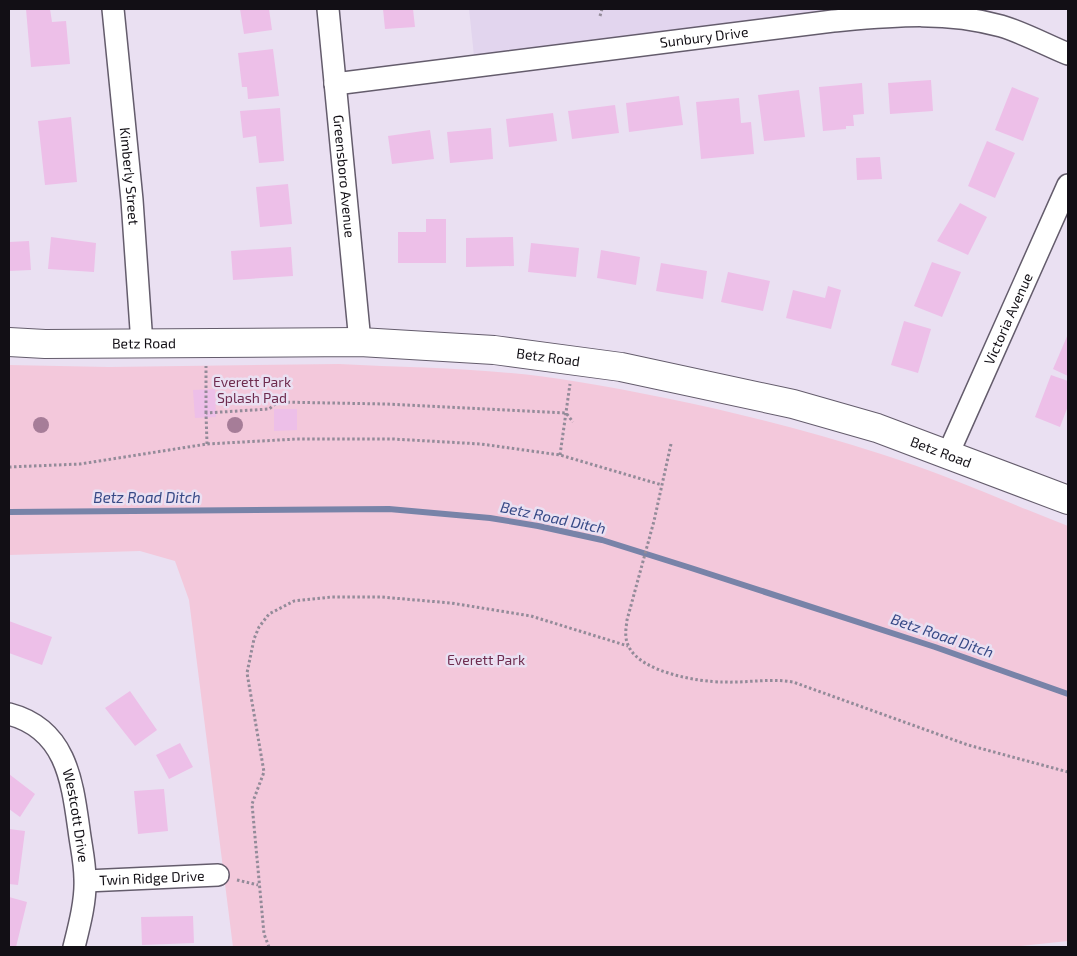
<svg xmlns="http://www.w3.org/2000/svg" width="1077" height="956" font-family="'Exo 2',sans-serif">
	<rect width="100%" height="100%" fill="#eae0f2"/>
	<path fill="#e2d5ee" d="M469,9H832L833,21L475,66Z"/>
	<path fill="#f3c8db" d="M339,364C417,368 496,368 573,381C677,398 781,422 881,454C945,474 1006,502 1068,526V941L1010,947H233L189,600L175,561L140,551L9,555V365L109,367Z"/>
	<g fill="none" stroke-linecap="round" stroke-linejoin="round">
		<path stroke="#7883a8" stroke-width="6" d="M9,512L389,509L490,518L538,526L602,540L691,568L935,647L1068,694"/>
	</g>
	<path fill="#edbfe8" d="M26,9H50L52,22L66,21L70,64L31,67Z
		M240,9H269L272,30L244,34Z
		M383,9H413L415,27L385,29Z
		M273,49L279,96L248,99L247,87H242L238,53Z
		M931,80L933,111L890,114L888,83Z
		M862,83L864,114L853,115L854,126H846V129L823,131L819,87Z
		M1012,87L1039,98L1023,141L995,130Z
		M799,90L805,137L764,141L758,95Z
		M679,96L683,125L629,132L626,103Z
		M739,98L741,123L751,122L754,154L701,159L696,102Z
		M615,105L619,133L572,139L568,111Z
		M280,108L284,161L259,163L256,136L243,138L240,111Z
		M553,113L557,141L509,147L506,119Z
		M71,117L77,182L45,185L38,121Z
		M491,128L493,159L450,163L447,132Z
		M430,130L434,159L392,164L388,136Z
		M987,141L1015,153L995,198L968,186Z
		M880,157L882,179L857,180L856,158Z
		M288,184L292,224L260,227L256,187Z
		M960,203L987,217L968,255L937,241Z
		M426,219H446V263H398V232H426Z
		M51,237L96,243L94,272L48,269Z
		M513,237L514,266L466,267V238Z
		M29,241L31,270L9,271V242Z
		M531,243L579,248L576,277L528,272Z
		M291,247L293,276L233,280L231,251Z
		M601,250L640,257L636,285L597,278Z
		M932,262L961,272L942,317L914,306Z
		M661,263L707,271L703,299L656,291Z
		M728,272L770,281L763,311L721,302Z
		M828,286L841,290L831,329L786,318L793,290L825,298Z
		M904,321L931,329L918,373L891,365Z
		M1068,334V376L1053,369Z
		M1051,375L1068,381V406L1060,427L1035,417Z
		M215,389L216,417L195,418L193,390Z
		M274,409H297V430L274,431Z
		M9,621L52,637L42,665L9,653Z
		M130,691L157,730L135,746L105,708Z
		M180,743L193,767L169,779L156,755Z
		M9,774L35,794L20,817L9,809Z
		M164,789L168,831L138,834L134,791Z
		M9,829L25,831L18,885L9,884Z
		M9,897L27,902L16,947H9Z
		M193,916L194,943L142,945L141,917Z"/>
	<g fill="none" stroke-linecap="round" stroke-linejoin="round">
		<defs>
			<g id="street">
				<path id="s1" d="M113,9L132,200L142,344"/>
				<path id="s2" d="M328,9L360,342"/>
				<path id="s3" d="M335,84L833,21C890,16 945,10 1001,26C1024,33 1046,45 1068,54"/>
				<path id="s4" d="M948,454L1068,185"/>
				<path id="s5" d="M9,714C66,729 72,780 79,830C81,846 85,863 85,879C86,901 79,927 74,947"/>
				<path id="s6" d="M86,881L218,875"/>
			</g>
			<g id="secondary">
				<path id="s7" d="M9,342L45,344L360,342L494,350L621,367L793,404L877,428L1068,500"/>
			</g>
		</defs>
		<use href="#street" stroke="#645c6c" stroke-width="24"/>
		<use href="#secondary" stroke="#645c6c" stroke-width="30"/>
		<path stroke="#938b99" stroke-width="3" stroke-dasharray="2.5 2.5" stroke-linecap="butt" d="M600,16L602,9
			M206,413V366
			M207,444L206,413L269,409L278,402L385,404L566,413L573,422
			M671,444L654,521L627,620C626,629 624,638 629,647C641,672 698,682 723,682C747,683 769,678 793,682L968,745L1068,772
			M560,455L570,384
			M9,467L80,464L207,444L297,439H393L481,444L560,455L662,485
			M237,880L258,885
			M269,947L264,934L252,804L264,772L247,673L254,639L259,627L269,614L294,601L331,597H381L451,603L531,616L628,646"/>
		<use href="#street" stroke="#fff" stroke-width="21"/>
		<use href="#secondary" stroke="#fff" stroke-width="28"/>
	</g>
	<g fill="#a67d98">
		<circle cx="41" cy="425" r="8"/>
		<circle cx="235" cy="425" r="8"/>
	</g>
	<g text-anchor="middle" stroke-width="5" stroke-linejoin="round" paint-order="stroke">
		<g font-size="14" fill="#120f15" stroke="#eae0f2">
			<text dy="5" stroke="none"><textPath href="#s3" startOffset="372">Sunbury Drive</textPath></text>
			<text dy="5" stroke="none"><textPath href="#s1" startOffset="168">Kimberly Street</textPath></text>
			<text dy="5" stroke="none"><textPath href="#s2" startOffset="168">Greensboro Avenue</textPath></text>
			<text dy="5" stroke="none"><textPath href="#s4" startOffset="148">Victoria Avenue</textPath></text>
			<text dy="5" stroke="none"><textPath href="#s7" startOffset="135">Betz Road</textPath></text>
			<text dy="5" stroke="none"><textPath href="#s7" startOffset="540">Betz Road</textPath></text>
			<text dy="5" stroke="none"><textPath href="#s7" startOffset="945">Betz Road</textPath></text>
			<text dy="5" stroke="none"><textPath href="#s5" startOffset="131">Westcott Drive</textPath></text>
			<text dy="5" stroke="none"><textPath href="#s6" startOffset="66">Twin Ridge Drive</textPath></text>
		</g>
		<g font-size="14" fill="#6e2c4f" stroke="#eae0f2">
			<text x="252" y="387">Everett Park<tspan x="252" dy="16">Splash Pad</tspan></text>
			<text x="486" y="665">Everett Park</text>
		</g>
		<g font-size="15" font-style="italic" fill="#364986" stroke="#eae0f2">
			<text x="147" y="503">Betz Road Ditch</text>
			<text transform="translate(553 518) rotate(12)" y="5">Betz Road Ditch</text>
			<text transform="translate(942 636) rotate(19)" y="5">Betz Road Ditch</text>
		</g>
	</g>
	<rect width="1077" height="956" fill="none" stroke="#120f15" stroke-width="20"/>
</svg>
